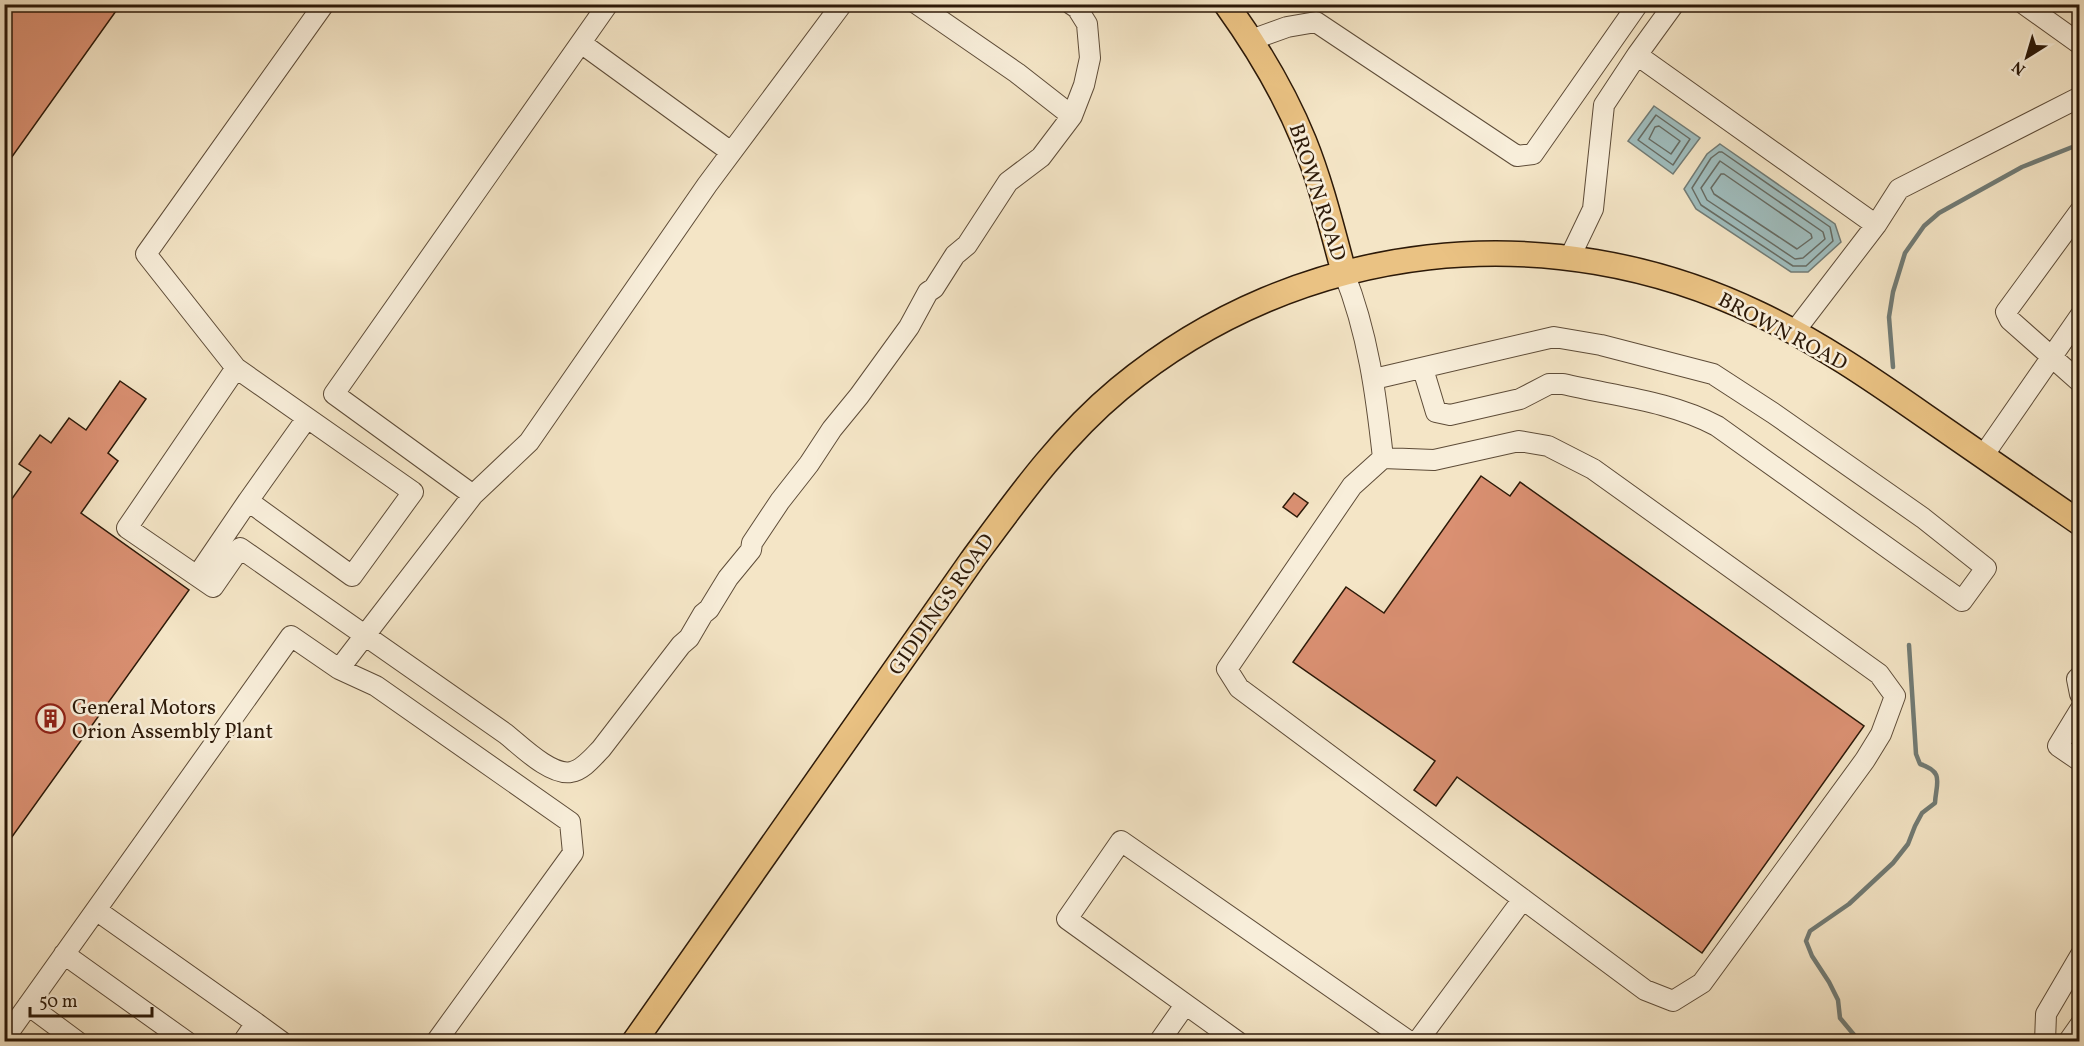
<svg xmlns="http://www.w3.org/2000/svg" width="2084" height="1046" font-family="Vollkorn,serif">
	<rect width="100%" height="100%" fill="#f4e5c6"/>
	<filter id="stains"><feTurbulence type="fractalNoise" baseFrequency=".00333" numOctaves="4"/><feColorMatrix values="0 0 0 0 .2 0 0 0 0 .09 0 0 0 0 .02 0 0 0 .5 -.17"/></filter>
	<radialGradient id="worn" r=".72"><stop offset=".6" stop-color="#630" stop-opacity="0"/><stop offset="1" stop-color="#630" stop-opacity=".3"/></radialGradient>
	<path fill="#9fbdbe" stroke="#717b75" stroke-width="1.5" d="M1654,106L1700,138L1673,174L1628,141Z
		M1720,144L1835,224L1841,242L1808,272H1791L1696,209L1684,189L1707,154Z"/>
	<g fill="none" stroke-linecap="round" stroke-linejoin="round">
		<path stroke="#666b63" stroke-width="1.5" d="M1656,115L1690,139L1673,165L1638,140Z
			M1659,126L1680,141L1671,154L1649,139L1655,127Z
			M1719,152H1722L1830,227L1833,241L1806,266H1793L1701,205L1692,188L1711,158Z
			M1720,161L1823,232L1825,239L1803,258L1795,259L1707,200L1701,188Z
			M1721,174H1724L1811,234L1812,238L1797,249L1714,194L1711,188Z"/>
		<path stroke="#717b75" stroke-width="4.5" d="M1893,367L1889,317L1893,292L1905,253L1924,226L1939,213L2022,167L2080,144
			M1860,1042L1840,1018L1838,1000L1829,982L1812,956L1806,941L1810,931L1849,904L1893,863L1908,844L1915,826L1922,813L1935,803C1936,783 1945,772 1920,764L1916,754L1909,645"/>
	</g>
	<path fill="#da9072" stroke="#2c1908" stroke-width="1.5" d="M4,4H121L4,168Z
		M120,381L146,399L108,453L118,461L81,513L189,590L4,848V510L31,472L19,464L40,435L51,443L69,418L86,430Z
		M1481,476L1510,496L1520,482L1864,726L1702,953L1457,777L1436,806L1414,790L1435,761L1293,662L1346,587L1384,613Z
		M1294,493L1308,503L1297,517L1283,507Z"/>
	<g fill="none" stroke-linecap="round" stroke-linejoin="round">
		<defs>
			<path id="minor" d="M917,4L1017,73L1072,116
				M2024,4L2080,44
				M1251,40L1287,27L1316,22L1517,156L1533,154L1638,4
				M581,43L731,152
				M1637,55L1674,4
				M2080,211L2006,312L2010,320L2080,382
				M1570,257L1593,209L1604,105L1637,55L1876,225
				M1344,273C1368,333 1376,394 1383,458L1352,486L1227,669L1239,688L1645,990L1673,1001L1702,983L1865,760L1881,734L1895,696L1879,674L1593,469L1548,446L1519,441L1434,460L1383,458
				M1794,332L1876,225L1899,189L2080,97
				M236,368L127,528L197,576L248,501L352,576L413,492L236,368L146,254L324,4
				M1374,379L1554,337L1601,345L1713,374L1773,413L1923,518L1986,568L1962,601L1717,426C1671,401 1614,396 1563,384H1549L1520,399L1450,415L1436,412L1423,369
				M1983,456L2080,316
				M473,495L334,394L608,4
				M248,501L307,418
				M197,576L213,587L240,548L506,734C521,746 551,776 571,772C583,770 593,757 601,749L681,645L689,638L703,614L709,609L728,578L751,550L752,543L780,501L809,464L832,429L859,396L909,327L928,292L934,288L955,255L967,245L1008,182L1041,157L1072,116L1084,85L1090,58L1087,24L1077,8L1071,4
				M339,669L376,686L570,822L573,853L436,1042
				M2080,676L2077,679L2080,694
				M2080,710L2058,746L2080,761
				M96,910L256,1023L243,1042
				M64,954L187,1042
				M28,1005L78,1042
				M256,1023L282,1042
				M4,1039L291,636L339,669L473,495L529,442L707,185L842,4
				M1159,1042L1185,1005
				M1238,1042L1067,919L1121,841L1410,1042
				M1417,1042L1523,899
				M2045,1042L2046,1014L2080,956
				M2068,1042L2080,1025"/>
			<path id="major" d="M1226,4C1257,47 1284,92 1304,141C1321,183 1332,229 1344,273
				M634,1042L972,560C1017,499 1060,438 1119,389C1300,239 1549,213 1759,314C1818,342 1872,379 1925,416C1976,451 2028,487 2080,523"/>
		</defs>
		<use href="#minor" stroke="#5e4c38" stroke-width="22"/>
		<use href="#major" stroke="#2c1908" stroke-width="27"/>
		<use href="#minor" stroke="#f8eeda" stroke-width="20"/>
		<use href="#major" stroke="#eac283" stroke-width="24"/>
	</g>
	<defs>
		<symbol id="building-ring" viewBox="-11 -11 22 22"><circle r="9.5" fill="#f8eeda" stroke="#8f2418" stroke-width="1.5"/><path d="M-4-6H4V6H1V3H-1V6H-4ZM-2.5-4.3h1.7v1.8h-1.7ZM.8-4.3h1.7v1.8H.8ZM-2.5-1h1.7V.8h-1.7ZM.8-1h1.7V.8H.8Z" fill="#8f2418"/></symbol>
	</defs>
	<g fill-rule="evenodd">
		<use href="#building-ring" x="34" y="702" width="33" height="33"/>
	</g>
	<g text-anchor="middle" stroke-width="5" stroke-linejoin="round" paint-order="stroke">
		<g font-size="21" fill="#2c1908" stroke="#f8eeda">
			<text transform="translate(1318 192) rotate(72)" y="7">BROWN ROAD</text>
			<text transform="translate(1783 331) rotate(28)" y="7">BROWN ROAD</text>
			<text transform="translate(941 604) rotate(-55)" y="7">GIDDINGS ROAD</text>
		</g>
		<g font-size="21" fill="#2c1908" stroke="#f8eeda" text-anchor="start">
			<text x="72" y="714">General Motors<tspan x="72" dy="24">Orion Assembly Plant</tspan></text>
		</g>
	</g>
	<rect width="2084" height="1046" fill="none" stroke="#f4e5c6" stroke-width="24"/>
	<rect x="6" y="6" width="2072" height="1034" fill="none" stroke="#2c1908" stroke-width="3"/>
	<rect x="12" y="12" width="2060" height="1022" fill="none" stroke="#2c1908" stroke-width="1.5"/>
	<g transform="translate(2027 57) rotate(217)" stroke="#f8eeda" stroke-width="4.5" paint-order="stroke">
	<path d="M0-4.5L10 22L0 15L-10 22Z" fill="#2c1908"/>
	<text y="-9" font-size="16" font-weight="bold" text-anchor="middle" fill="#2c1908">N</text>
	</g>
	<path d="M30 1007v9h122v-9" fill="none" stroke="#2c1908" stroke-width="3"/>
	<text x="39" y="1007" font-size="18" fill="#2c1908" stroke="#f8eeda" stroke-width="4.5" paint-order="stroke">50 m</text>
	<rect width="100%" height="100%" filter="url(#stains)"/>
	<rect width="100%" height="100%" fill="url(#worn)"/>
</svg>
